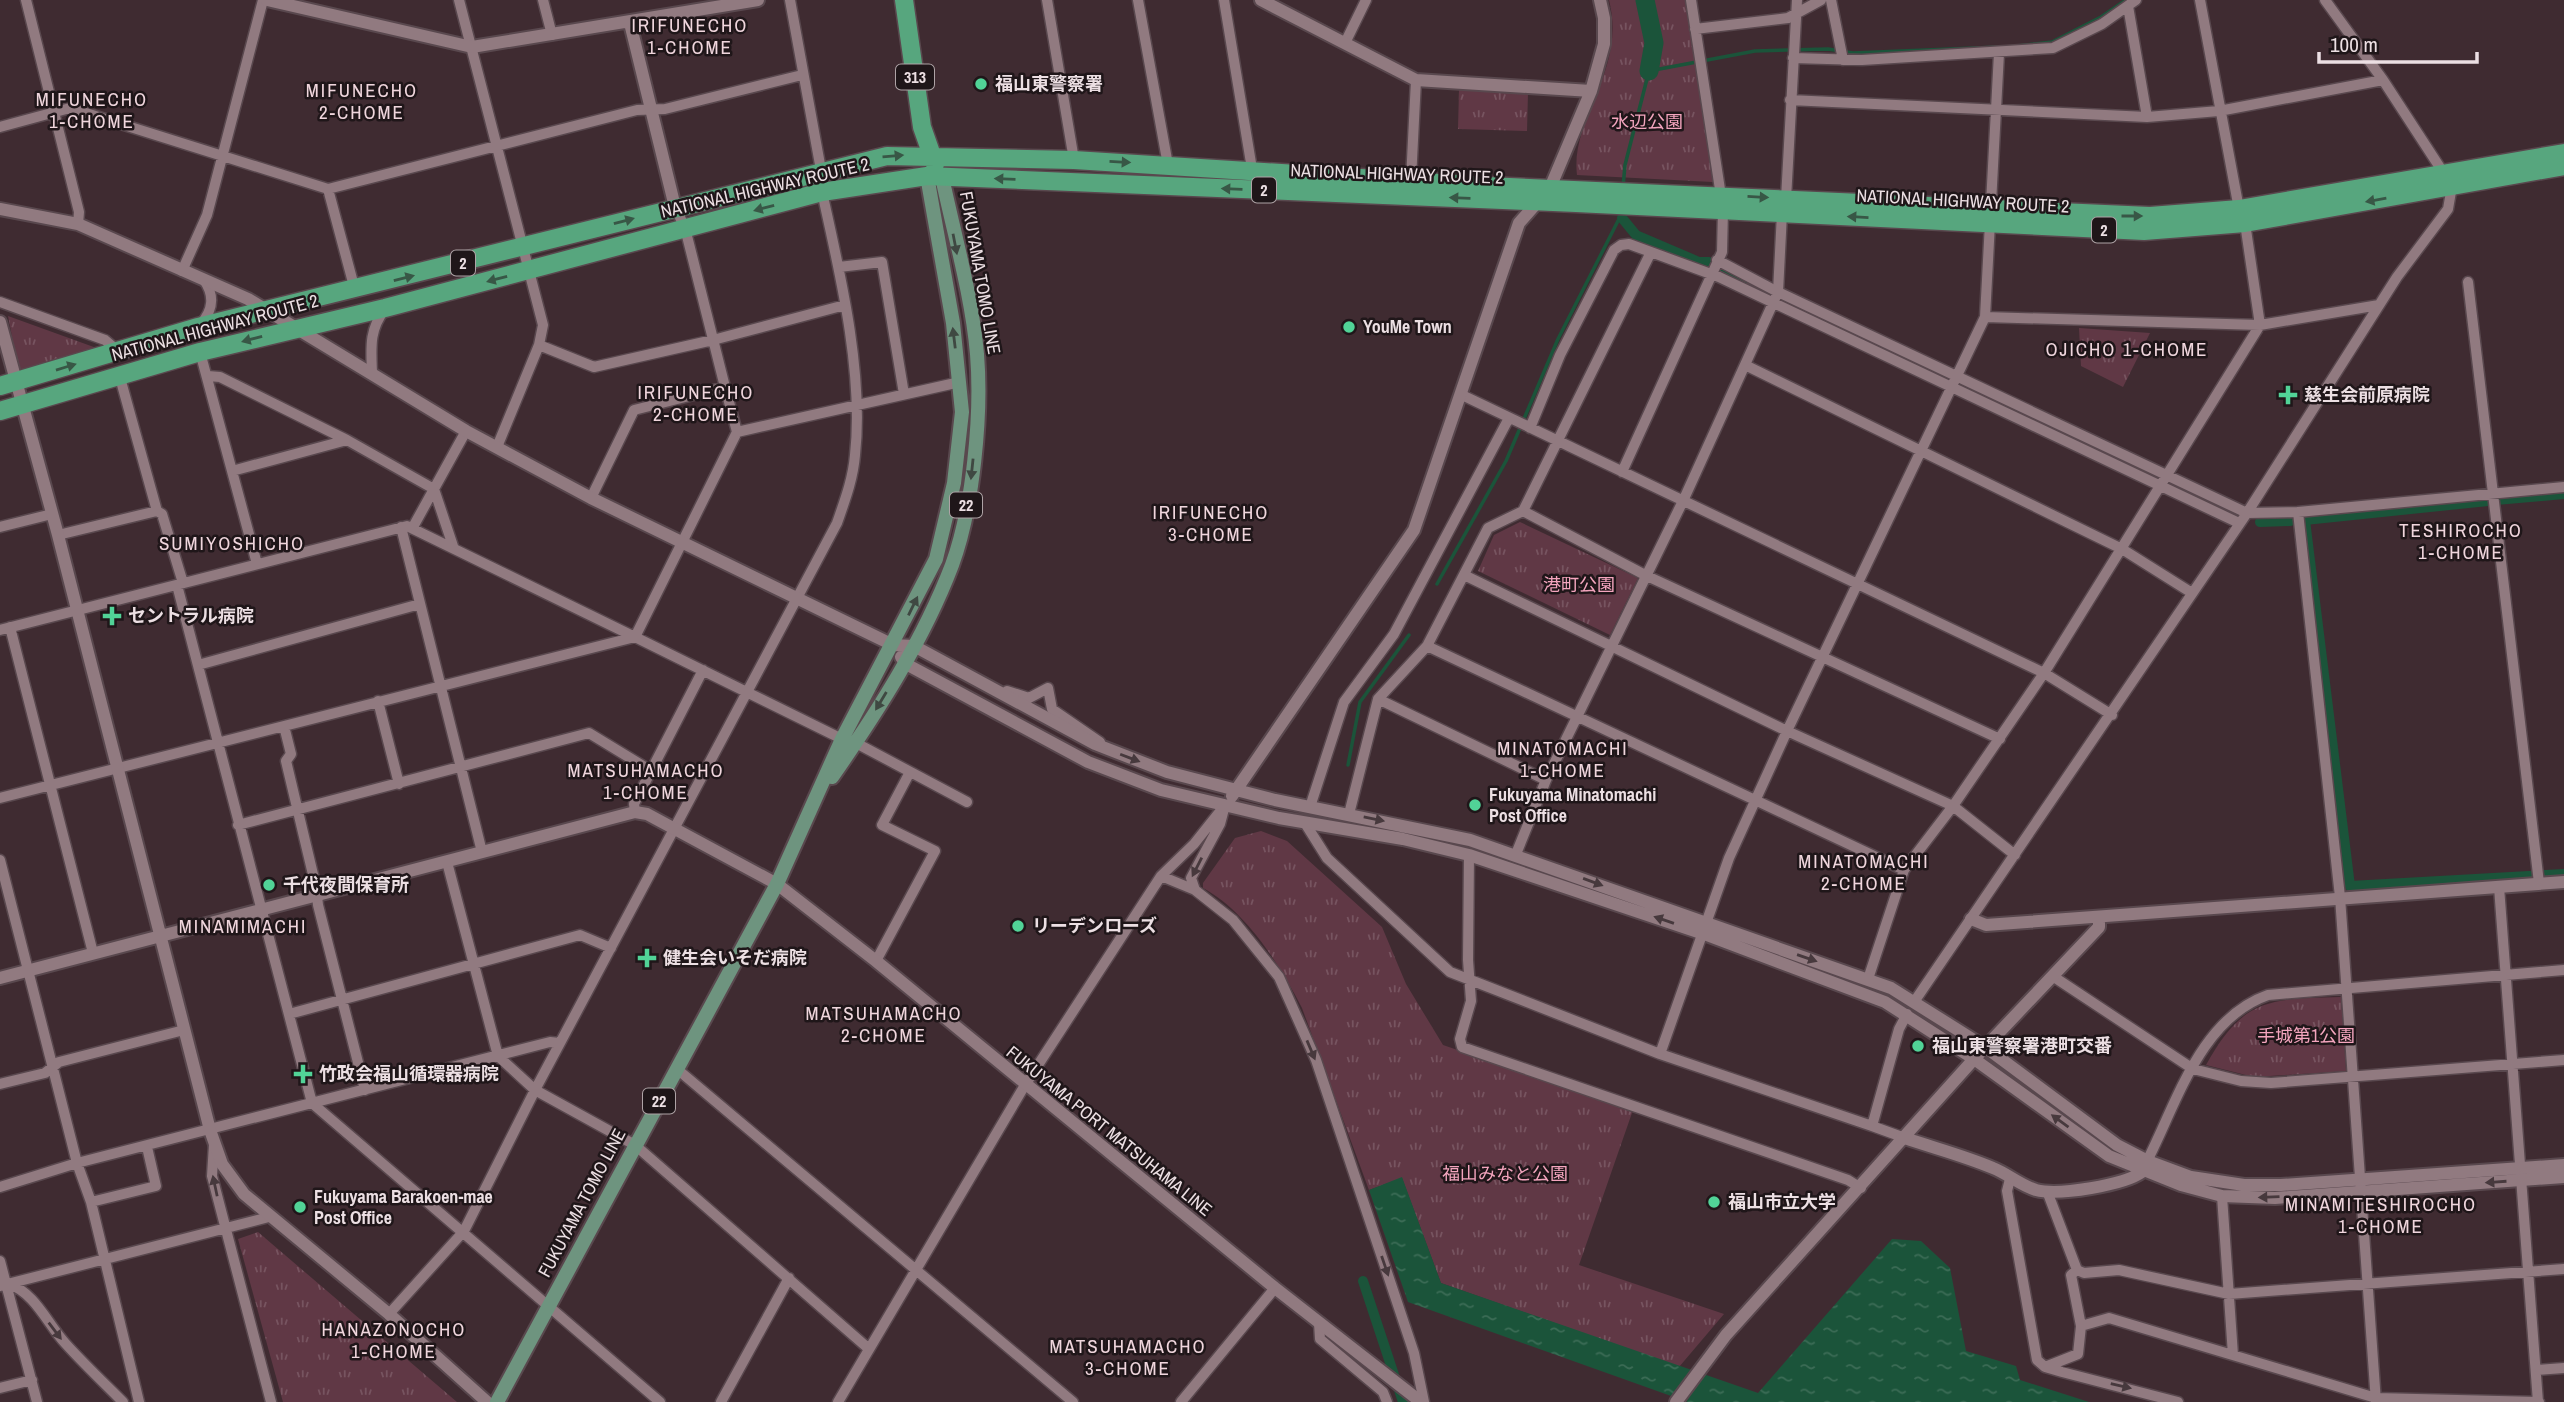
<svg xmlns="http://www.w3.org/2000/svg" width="2564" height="1402" font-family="'Archivo Narrow','Noto Sans JP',sans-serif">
	<defs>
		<pattern id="park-tufts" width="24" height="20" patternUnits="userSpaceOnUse" patternTransform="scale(1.75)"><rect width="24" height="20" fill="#603845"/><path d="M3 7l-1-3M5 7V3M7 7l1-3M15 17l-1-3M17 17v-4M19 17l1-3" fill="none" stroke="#775460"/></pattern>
		<pattern id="water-ripples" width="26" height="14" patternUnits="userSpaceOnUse" patternTransform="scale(1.75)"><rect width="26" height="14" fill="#1b543a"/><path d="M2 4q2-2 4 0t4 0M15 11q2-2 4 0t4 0" fill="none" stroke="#3c6c56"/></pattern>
	</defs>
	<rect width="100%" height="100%" fill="#3f2b31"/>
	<path fill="url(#park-tufts)" d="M1609,0H1685L1713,182L1577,175C1570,118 1627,71 1609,0Z
		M1459,90L1528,92L1527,131L1458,129Z
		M8,316L102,350L19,372Z
		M2079,328L2150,333L2123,387L2081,366Z
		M1520,522L1638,578L1610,635L1478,571L1494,535Z
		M1261,831L1287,841L1382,927L1406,984L1443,1045L1633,1110L1579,1265L1724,1314L1679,1367L1441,1283L1402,1178L1369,1190L1302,1008C1280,965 1246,911 1203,888V883L1235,838Z
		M2341,997L2346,1071L2254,1077L2206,1065C2243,998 2269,999 2341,997Z
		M258,1232L457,1402H283L238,1239Z"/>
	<path fill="url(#water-ripples)" d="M1402,1177L1441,1283L1758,1393L1892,1239L1921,1241L1950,1268L1966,1351L2016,1366L2020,1380L2089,1402H1688L1408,1302L1369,1190Z"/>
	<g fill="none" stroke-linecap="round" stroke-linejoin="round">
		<path stroke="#1b543a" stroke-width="3.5" d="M2017,46L2052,42L2101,17L2126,0
			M1623,187L1625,165L1649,71L1755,51L1828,49L1853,53L1999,47
			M1437,584L1506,461L1558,339L1622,213
			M1348,765L1360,702L1409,635"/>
		<path stroke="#1b543a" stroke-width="10" d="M1622,218L1636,235L1699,262H1709L1832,325
			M2169,485L2237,514
			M2496,500L2564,494
			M2488,501L2305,520L2350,886L2564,874
			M2260,522L2290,521
			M1363,1281L1403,1402"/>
		<path stroke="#1b543a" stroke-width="19" d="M1645,0L1654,43L1649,71"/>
		<defs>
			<path id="street" d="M26,0L79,212L78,224
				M459,0L543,325L539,345L497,447
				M543,0L552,35
				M790,0L821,170
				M1047,0L1074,160
				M1138,0L1168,165
				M1224,0L1252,169
				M1691,0L1721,196
				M1831,0L1843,60
				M2200,0L2239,209
				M2128,6L2147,117
				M1695,29L1788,18L1821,0
				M1345,43L1366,0
				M1793,58L1862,60L2053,48L2102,24L2136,0
				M1790,100L2147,117L2219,111L2383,80
				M0,127L70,108L328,189L637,110L665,109L802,75
				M1411,180L1416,80
				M328,189L355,290
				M1786,199L1797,0
				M675,207L685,228L725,387
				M1717,260L1778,292L2247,513L2298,512L2564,487
				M839,267L882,262L904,394
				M182,271L207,215L263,0
				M2468,282L2539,883
				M0,302L105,340L118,351
				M1985,317L2260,325L2379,305
				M201,324C213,310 215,296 204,280
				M539,345L594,367L713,340L845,305
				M200,352L257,564
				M1745,365L2122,549L2192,593
				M372,373C371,347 369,330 385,309
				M119,374L157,511
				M208,376L220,377L347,440L434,489L453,546
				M1462,395L2044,673L2112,715
				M1530,428L1560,355L1614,250L1621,245L1629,244L1719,277L2239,523
				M737,432L960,382
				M232,471L347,440
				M1622,472L1722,252L1723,210
				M1523,511L1647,576L2000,739
				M2298,512L2340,897L2376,1402
				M0,527L52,514
				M401,527L482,852
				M413,527L466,431
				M58,535L157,511L162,514L183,583
				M1464,575L1787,731L1953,806L2015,855
				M177,585L312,1103L660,1402
				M10,627L93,953
				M0,630L407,526L635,637L737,432L725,387L634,410L591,498
				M1427,646L1904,870
				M198,665L420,604
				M1048,688L1052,709L1100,742
				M1007,691L1029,698L1048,688
				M1378,699L1546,780
				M378,701L399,784
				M284,726L291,754L286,761L316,887L318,905L365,1090
				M856,743L967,802
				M0,798L635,637L842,739
				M1310,807L1344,702L1394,634L1509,418
				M1224,809L1220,824L1191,878L1195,890L1233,920L1279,977L1316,1060L1414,1353L1424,1402
				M635,812L634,804L703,670
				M1349,814L1378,699L1427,646L1488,528L1523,511L1651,252
				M1305,823L1327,858L1450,972L1660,1054L1872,1126
				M238,825L589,733L653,772
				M1516,854L1546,780L1683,501L1778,292L1782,213
				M1469,855L1468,960L1471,1001L1460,1039L1462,1047L1848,1180L1861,1188
				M0,860L77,1163L91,1202L139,1402
				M447,862L498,1056L535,1090L635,1145L869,1349
				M1161,876L1195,890
				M2499,887L2538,1402
				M876,961L935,851L882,825L910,772
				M2054,977L2193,1069L2241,1081L2271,1083L2564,1060
				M1868,979L1904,870L1953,806L2044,673L2260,325L2245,223
				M1914,1002L2247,513L2397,277L2448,209L2452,186L2383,80L2325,0
				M289,1014L580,935L611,948
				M1660,1054L1729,858L1787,731L1985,317L1999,53
				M677,1069L1073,1402
				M0,1084L45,1073L59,1062L184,1030
				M1905,1138L1872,1126L1899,1029L1907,1014
				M214,1144L212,1176L271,1402
				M2145,1165C2176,1106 2199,1019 2268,995L2564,970
				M2010,1179L2007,1191L2037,1360L2045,1367L2062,1372L2178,1402
				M0,1187L77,1163L550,1042L560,1043
				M2222,1196L2233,1355
				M91,1202L156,1186L147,1147
				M0,1261L37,1402
				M2077,1270L2084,1273L2119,1270L2229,1294L2564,1269
				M9,1284C35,1293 47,1323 65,1343C83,1363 103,1382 123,1402
				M0,1286L269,1217
				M389,1314L464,1231L535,1090L837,523C845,500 853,479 855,455C864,373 840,273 822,192
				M1319,1323L1320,1339L1383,1392L1387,1402
				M2081,1326L2109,1318L2376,1398L2539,1402
				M2045,1367L2078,1354L2081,1326L2071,1275L2077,1270L2047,1191
				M2536,1370L2564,1368
				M0,1388L32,1380
				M721,1402L789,1278
				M838,1402L1025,1085L1161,876L1194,844L1225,805
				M1181,1402L1275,1288"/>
			<path id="secondary" d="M267,0L472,47L758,0
				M1261,0L1416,80L1591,91
				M630,23L675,207
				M0,209L78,224L248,299L466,431L591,498L893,645L914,646L1095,744L1167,772L1275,800L1470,840L1891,988L1985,1047L2117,1145L2148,1161L2191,1177L2244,1185H2281L2564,1165
				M0,322L58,535L210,1130L222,1164L244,1194L389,1314L487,1402
				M901,657L906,664L1088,762L1161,790L1279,818L1403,839L1469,855L1704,934L1885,1002L1974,1059L2109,1156L2181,1185L2222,1196L2275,1198L2564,1177
				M1232,796L1414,530L1519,223L1550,188L1591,91L1604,44V18L1600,0
				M1971,919L1986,925L2564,882
				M0,978L635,812L647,814L777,884L876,961L1275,1288L1421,1402
				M1905,1138C1934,1148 1965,1156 1993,1168C2008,1174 2020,1185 2036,1190C2059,1196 2124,1185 2142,1172
				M1676,1402L1726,1335L1974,1059L2099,927V919"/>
			<path id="primary" d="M832,777C878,711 923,641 952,565C973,508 982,415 977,354C972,296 954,234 942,177
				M497,1402L777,884L842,739L936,559L954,483L962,412L953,323L927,176"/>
			<path id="highway" d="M904,0L922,127L935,164
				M0,386L198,327L887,156L1074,160L1487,186L2150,216L2239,209L2564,153
				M0,411L200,352L385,308L822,192L927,176L1576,203L2144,231L2245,223L2564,166"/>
		</defs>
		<use href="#street" stroke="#59484e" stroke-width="13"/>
		<use href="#secondary" stroke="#59484e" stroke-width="16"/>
		<use href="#primary" stroke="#59484e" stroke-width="18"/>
		<use href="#highway" stroke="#59484e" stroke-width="21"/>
		<use href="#street" stroke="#917a80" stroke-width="10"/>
		<use href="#secondary" stroke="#917a80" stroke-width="12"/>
		<use href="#primary" stroke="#6e947f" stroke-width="14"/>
		<use href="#highway" stroke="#57a67e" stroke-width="18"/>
	</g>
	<defs><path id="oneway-solid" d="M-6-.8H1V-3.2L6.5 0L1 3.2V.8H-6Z" transform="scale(1.75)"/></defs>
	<g fill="#385746">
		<use href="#oneway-solid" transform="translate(893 156) rotate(-5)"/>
		<use href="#oneway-solid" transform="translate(1120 162) rotate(3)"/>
		<use href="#oneway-solid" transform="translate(1005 179) rotate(-178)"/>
		<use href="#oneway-solid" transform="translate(1232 189) rotate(-178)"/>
		<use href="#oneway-solid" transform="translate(1758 197) rotate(3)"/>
		<use href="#oneway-solid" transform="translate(1460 198) rotate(-178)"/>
		<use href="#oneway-solid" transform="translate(2376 200) rotate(170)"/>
		<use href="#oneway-solid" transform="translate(764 208) rotate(165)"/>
		<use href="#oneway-solid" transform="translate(2132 216)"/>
		<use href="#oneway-solid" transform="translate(1858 217) rotate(-177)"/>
		<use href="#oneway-solid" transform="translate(624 221) rotate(-15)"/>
		<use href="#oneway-solid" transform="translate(404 278) rotate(-14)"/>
		<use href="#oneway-solid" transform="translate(497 279) rotate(165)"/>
		<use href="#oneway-solid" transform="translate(252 339) rotate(165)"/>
		<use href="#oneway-solid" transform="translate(66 367) rotate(-17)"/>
	</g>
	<g fill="#3f4842">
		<use href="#oneway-solid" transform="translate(955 244) rotate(79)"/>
		<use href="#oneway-solid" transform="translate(954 338) rotate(-97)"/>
		<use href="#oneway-solid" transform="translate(972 469) rotate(96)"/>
		<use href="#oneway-solid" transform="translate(913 606) rotate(-64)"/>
		<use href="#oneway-solid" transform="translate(881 701) rotate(121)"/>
	</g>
	<g fill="#47393d">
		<use href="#oneway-solid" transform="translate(1130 758) rotate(21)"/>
		<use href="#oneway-solid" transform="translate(1374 819) rotate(11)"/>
		<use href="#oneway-solid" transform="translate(1197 867) rotate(117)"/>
		<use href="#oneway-solid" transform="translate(1593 882) rotate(20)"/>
		<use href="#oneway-solid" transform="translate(1664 920) rotate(-161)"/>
		<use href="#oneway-solid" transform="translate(1807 958) rotate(19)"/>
		<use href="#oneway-solid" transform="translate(1311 1050) rotate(67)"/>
		<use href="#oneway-solid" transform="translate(2060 1121) rotate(-144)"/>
		<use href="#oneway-solid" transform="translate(2496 1182) rotate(176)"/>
		<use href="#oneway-solid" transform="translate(215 1186) rotate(-102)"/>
		<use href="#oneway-solid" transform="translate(2269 1197) rotate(178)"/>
		<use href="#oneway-solid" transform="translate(1385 1266) rotate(71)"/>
		<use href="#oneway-solid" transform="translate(55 1331) rotate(53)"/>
		<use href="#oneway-solid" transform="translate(2121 1386) rotate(13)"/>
	</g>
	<g fill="#51d397" stroke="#1f1619" stroke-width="2.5">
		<circle cx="981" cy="84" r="7"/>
		<circle cx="1349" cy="327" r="7"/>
		<path d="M2284.5 384.5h7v7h7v7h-7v7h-7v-7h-7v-7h7z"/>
		<path d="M108.5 605.5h7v7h7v7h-7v7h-7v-7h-7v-7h7z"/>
		<circle cx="1475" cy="805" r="7"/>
		<circle cx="269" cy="885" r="7"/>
		<circle cx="1018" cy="926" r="7"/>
		<path d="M643.5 947.5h7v7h7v7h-7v7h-7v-7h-7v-7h7z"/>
		<circle cx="1918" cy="1046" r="7"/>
		<path d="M299.5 1063.5h7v7h7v7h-7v7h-7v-7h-7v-7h7z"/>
		<circle cx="1714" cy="1202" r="7"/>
		<circle cx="300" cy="1207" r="7"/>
	</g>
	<g text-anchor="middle" stroke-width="5" stroke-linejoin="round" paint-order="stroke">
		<g fill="#1f1619" stroke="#aea3a6" stroke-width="2">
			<rect x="896" y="64.5" width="38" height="25" rx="5"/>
			<rect x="1252" y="177.5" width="24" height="25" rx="5"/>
			<rect x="2092" y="217.5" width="24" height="25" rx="5"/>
			<rect x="451" y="250.5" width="24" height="25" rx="5"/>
			<rect x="950" y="492.5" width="32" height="25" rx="5"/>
			<rect x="643" y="1088.5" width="32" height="25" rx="5"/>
		</g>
		<g font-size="16" font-weight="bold" fill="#ecdfe3">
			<text x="915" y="83">313</text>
			<text x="1264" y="196">2</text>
			<text x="2104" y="236">2</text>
			<text x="463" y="269">2</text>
			<text x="966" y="511">22</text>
			<text x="659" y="1107">22</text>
		</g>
		<g font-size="18" font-weight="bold" fill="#ecdfe3" stroke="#1f1619" text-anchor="start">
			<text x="995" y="90">福山東警察署</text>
			<text x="1363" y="333">YouMe Town</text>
			<text x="2304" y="401">慈生会前原病院</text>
			<text x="128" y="622">セントラル病院</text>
			<text x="1489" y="801">Fukuyama Minatomachi<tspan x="1489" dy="21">Post Office</tspan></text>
			<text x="283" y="891">千代夜間保育所</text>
			<text x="1032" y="932">リーデンローズ</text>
			<text x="663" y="964">健生会いそだ病院</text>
			<text x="1932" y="1052">福山東警察署港町交番</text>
			<text x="319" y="1080">竹政会福山循環器病院</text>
			<text x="314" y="1203">Fukuyama Barakoen-mae<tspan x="314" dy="21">Post Office</tspan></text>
			<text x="1728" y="1208">福山市立大学</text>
		</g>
		<g font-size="18" fill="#f4a5be" stroke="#1f1619">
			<text x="1647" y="128">水辺公園</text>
			<text x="1579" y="591">港町公園</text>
			<text x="2306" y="1042">手城第1公園</text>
			<text x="1505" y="1180">福山みなと公園</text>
		</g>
		<g font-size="18" fill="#ecdfe3" stroke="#1f1619">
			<text transform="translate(1397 174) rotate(2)" y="6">NATIONAL HIGHWAY ROUTE 2</text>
			<text transform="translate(765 188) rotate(-13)" y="6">NATIONAL HIGHWAY ROUTE 2</text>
			<text transform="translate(1963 201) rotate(3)" y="6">NATIONAL HIGHWAY ROUTE 2</text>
			<text transform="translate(980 273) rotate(80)" y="6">FUKUYAMA TOMO LINE</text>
			<text transform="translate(215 328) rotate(-15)" y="6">NATIONAL HIGHWAY ROUTE 2</text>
			<text transform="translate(1109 1131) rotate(39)" y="6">FUKUYAMA PORT MATSUHAMA LINE</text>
			<text transform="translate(582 1203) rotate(-62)" y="6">FUKUYAMA TOMO LINE</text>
		</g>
		<g font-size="19" letter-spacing="2" fill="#f0d6dd" stroke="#1f1619">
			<text x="690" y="32">IRIFUNECHO<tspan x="690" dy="22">1-CHOME</tspan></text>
			<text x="362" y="97">MIFUNECHO<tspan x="362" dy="22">2-CHOME</tspan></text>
			<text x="92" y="106">MIFUNECHO<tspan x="92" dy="22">1-CHOME</tspan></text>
			<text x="2127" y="356">OJICHO 1-CHOME</text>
			<text x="696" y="399">IRIFUNECHO<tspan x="696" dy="22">2-CHOME</tspan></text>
			<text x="1211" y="519">IRIFUNECHO<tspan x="1211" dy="22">3-CHOME</tspan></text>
			<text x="2461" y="537">TESHIROCHO<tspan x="2461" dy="22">1-CHOME</tspan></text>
			<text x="232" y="550">SUMIYOSHICHO</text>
			<text x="1563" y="755">MINATOMACHI<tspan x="1563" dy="22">1-CHOME</tspan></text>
			<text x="646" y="777">MATSUHAMACHO<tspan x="646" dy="22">1-CHOME</tspan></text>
			<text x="1864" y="868">MINATOMACHI<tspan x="1864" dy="22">2-CHOME</tspan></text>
			<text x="243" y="933">MINAMIMACHI</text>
			<text x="884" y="1020">MATSUHAMACHO<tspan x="884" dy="22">2-CHOME</tspan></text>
			<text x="2381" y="1211">MINAMITESHIROCHO<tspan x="2381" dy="22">1-CHOME</tspan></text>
			<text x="394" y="1336">HANAZONOCHO<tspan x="394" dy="22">1-CHOME</tspan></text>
			<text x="1128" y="1353">MATSUHAMACHO<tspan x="1128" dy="22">3-CHOME</tspan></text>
		</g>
	</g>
	<path d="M2319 52v10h158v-10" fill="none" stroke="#ecdfe3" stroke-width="3.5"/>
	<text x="2330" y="52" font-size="21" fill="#ecdfe3" stroke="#1f1619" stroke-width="5" paint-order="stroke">100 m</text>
</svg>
